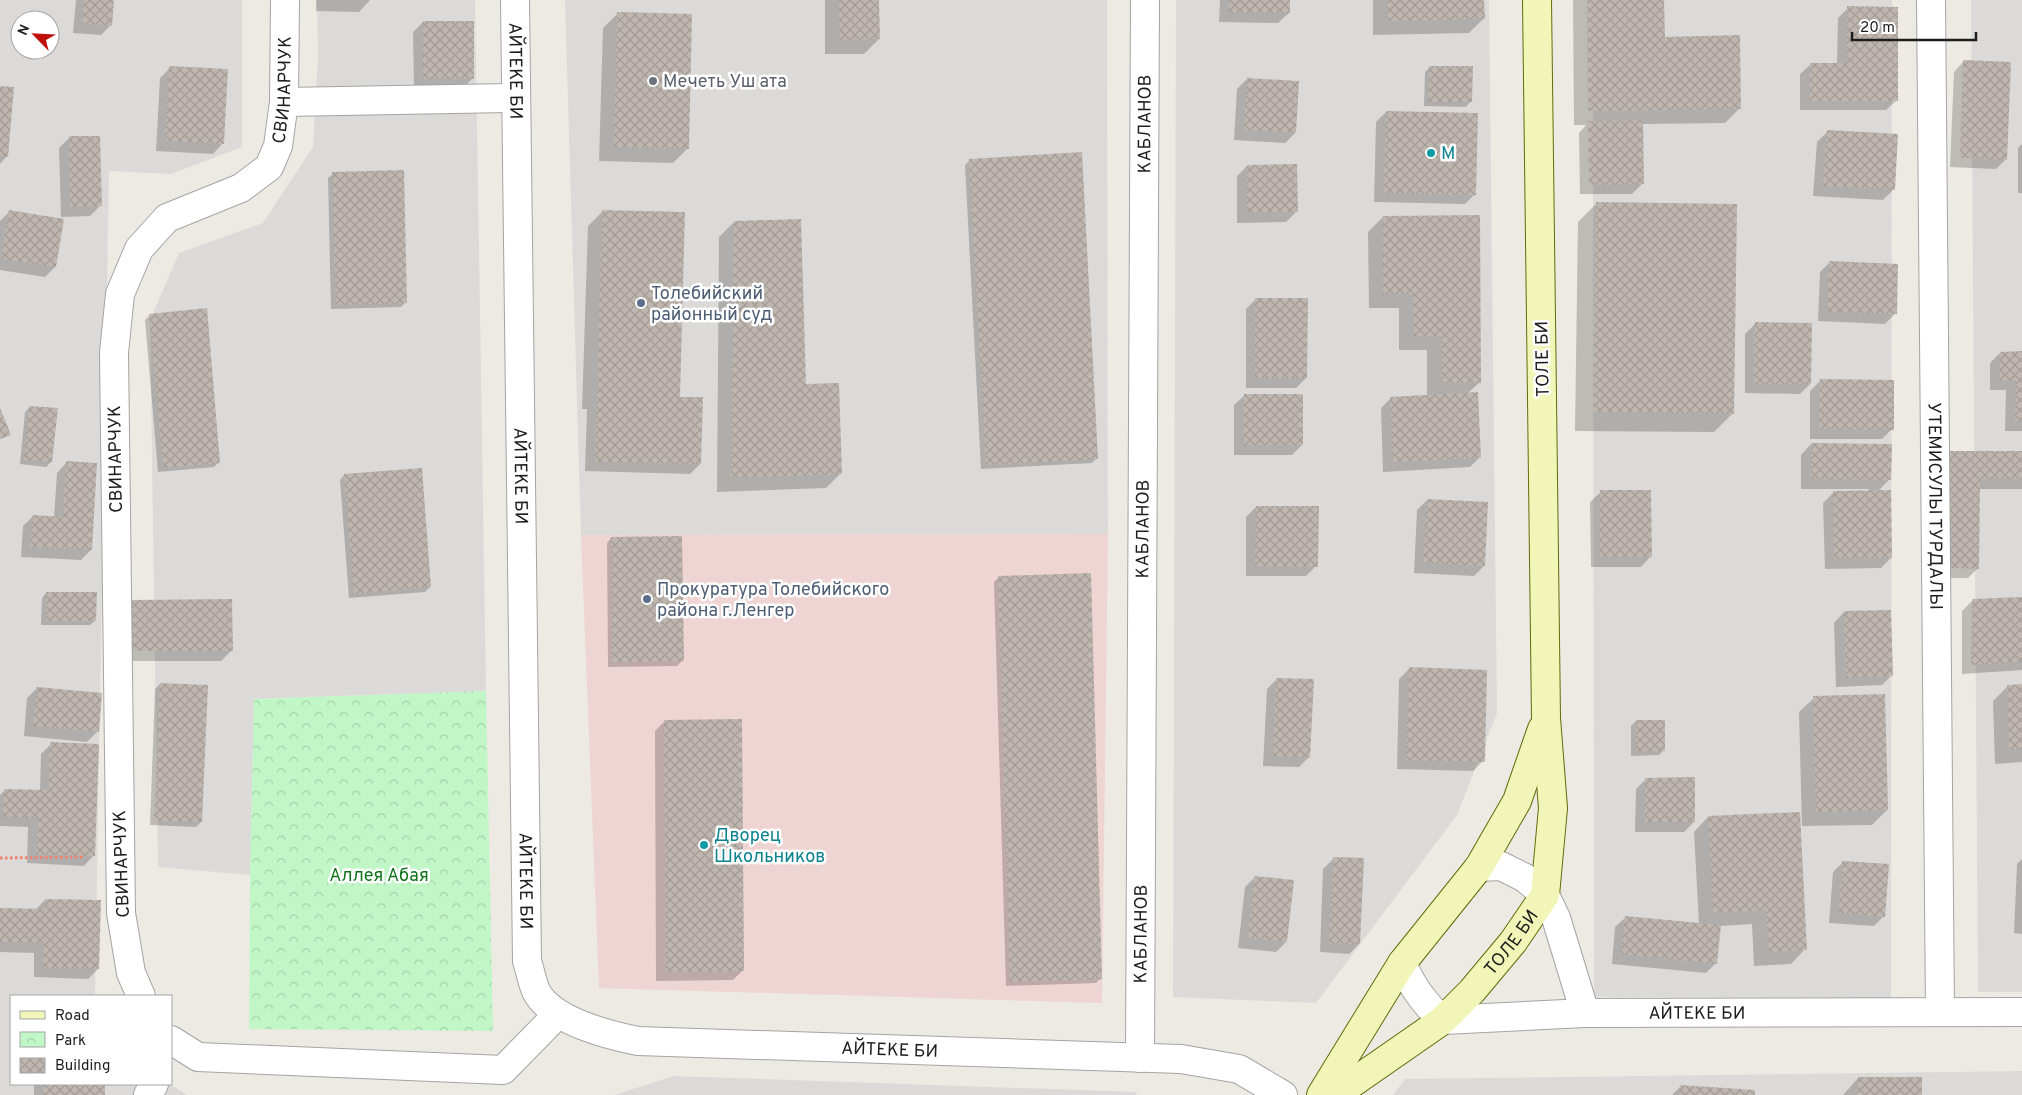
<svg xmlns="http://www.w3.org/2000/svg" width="2022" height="1095" font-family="Overpass,sans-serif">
	<defs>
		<pattern id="park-crowns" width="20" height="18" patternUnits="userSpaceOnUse" patternTransform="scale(1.25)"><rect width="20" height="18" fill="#c1f6c7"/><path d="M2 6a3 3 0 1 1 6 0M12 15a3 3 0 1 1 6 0" fill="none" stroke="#a5d2aa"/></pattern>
		<pattern id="building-cross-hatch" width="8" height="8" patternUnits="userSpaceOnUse" patternTransform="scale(1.25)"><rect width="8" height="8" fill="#beb6af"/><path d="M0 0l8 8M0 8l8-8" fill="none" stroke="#a39c96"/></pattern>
	</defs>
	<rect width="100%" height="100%" fill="#edeae3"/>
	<path fill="#dbdad9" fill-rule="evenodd" d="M0,0H242V147L171,174L109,171L95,993L96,996H11V1084H170L187,1095H0ZM20,20H50V50H20Z
		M317,0H475L486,691L254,699L250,875L158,867L150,320L179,253L263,223L313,147L318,57Z
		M565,0H1107L1108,534L581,535Z
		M1176,0H1489L1497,713L1457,815L1316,1003L1173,997Z
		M1593,0H1892L1891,998L1594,997Z
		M1971,0H2022V992H1978Z
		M2022,1071V1095H1393L1405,1079Z
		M674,1076L1137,1092L1136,1095H614Z"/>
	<path fill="#eed4d2" d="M1108,534L1102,1003L599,988L581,535Z"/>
	<path fill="url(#park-crowns)" d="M486,691L493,1031L249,1029L250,875L254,699Z"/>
	<path fill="#0003" d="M76,0H113L111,25L101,35L73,33Z
		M316,0H370L359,12L316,11Z
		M825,0H878L879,39L864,54H825Z
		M1220,0H1289V13L1278,23L1219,22Z
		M1373,0H1483V19L1469,33L1373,35Z
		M1573,0H1663L1664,38L1740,108L1725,123L1642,124L1643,183L1632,194H1580L1579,133L1586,125H1574Z
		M1848,8L1897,100L1886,110H1800V74L1811,64H1837L1838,18Z
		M618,13L688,148L673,163L599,161L603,28Z
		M423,22L473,78L463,88L414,89L413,32Z
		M1964,61L2006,159L1996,169L1950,167L1954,72Z
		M1430,67L1470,102L1466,107L1424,106L1425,72Z
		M170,68L223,143L213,154L156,151L160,78Z
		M1247,79L1295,133L1285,143L1234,140L1237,89Z
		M0,87L7,156L0,164Z
		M1386,112L1475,194L1465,204L1374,202L1376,122Z
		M1827,132L1893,190L1883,200L1813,196L1817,142Z
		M69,138L100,206L90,216L61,217L59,148Z
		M2022,144V193H2018V148Z
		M970,160L1097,458L1092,463L981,469L965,165Z
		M1247,166L1296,212L1286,222L1237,223V176Z
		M333,174L406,302L401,307L331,309L328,178Z
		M1596,204L1733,413L1714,432L1575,431L1578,222Z
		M603,211L679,398L700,464L690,474L585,471L587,409H582L588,226Z
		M9,212L55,267L45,277L0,270V221Z
		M1383,217L1480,382L1467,394L1480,457L1470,467L1383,472L1381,408L1391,398L1427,396V350H1399V308H1369L1368,232Z
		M734,222L841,473L826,488L717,492L719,237Z
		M1830,262L1897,265L1895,314L1885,324L1818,321L1820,272Z
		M1256,299L1306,378L1296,388H1246V309Z
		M150,315L219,462L214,467L158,472L145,320Z
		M1755,324L1810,384L1800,394L1745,393V334Z
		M2000,353H2022V431H2005L2006,390H1990V363Z
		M1820,381L1892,429L1882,439H1810V391Z
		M1245,395L1302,445L1292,455H1234V405Z
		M30,407L51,462L46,467L20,464L25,412Z
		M1811,444L1890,479L1877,492L1891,558L1881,568L1825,569L1823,503L1834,492H1869V489H1801V455Z
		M1949,452H2022V489H1979L1978,568L1968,578H1939V462Z
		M67,462L91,550L81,560L21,557L23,526L33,516L54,518L57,473Z
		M344,475L430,587L425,592L349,598L340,480Z
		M1601,492L1651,556L1641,567H1591L1590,502Z
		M1427,500L1484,566L1474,576L1414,573L1417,510Z
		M1256,507L1316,566L1306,576H1246V517Z
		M611,538L682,661L677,666L608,667L607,543Z
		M999,577L1101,978L1096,983L1006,986L994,582Z
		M46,593L95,621L90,625H41L42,598Z
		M2022,598V670L1962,674V611L1972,601Z
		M133,601L231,651L221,661H123L122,611Z
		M1844,612L1892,675L1882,685L1836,687L1834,623Z
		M1409,669L1483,761L1473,771L1397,769L1399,679Z
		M1277,679L1309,757L1299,767L1263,766L1267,689Z
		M160,684L201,822L196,827L150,825L155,689Z
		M2008,686H2022V762L1995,764L1993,701Z
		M37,688L98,731L87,742L24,736L27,698Z
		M1814,698L1887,810L1872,825L1802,826L1799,712Z
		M665,721L743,970L733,980L656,981L655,731Z
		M1636,721L1663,751L1659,755L1631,756V726Z
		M51,744L94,855L84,866L27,863L28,827L0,826V795L5,790L40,791L41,754Z
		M1646,779L1694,822L1684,832H1635L1636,789Z
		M1708,817L1805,949L1791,964L1754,966L1752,924L1720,926L1716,963L1706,973L1612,964L1615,927L1626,917L1699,924L1694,832Z
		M1333,859L1359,944L1349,954L1320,952L1323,869Z
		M2022,859V934L2014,933L2017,864Z
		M1843,862L1884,916L1874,926L1829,923L1833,872Z
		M1255,877L1286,942L1276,952L1238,948L1245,887Z
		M45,900L98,969L88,979L34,977V953L0,952V910H35Z
		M1858,1078L1921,1095H1843Z
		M34,1084H104V1095H34Z
		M1680,1087L1754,1095H1672Z"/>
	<path fill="url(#building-cross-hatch)" d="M84,0H114L112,26L82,23Z
		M839,0H879L880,39L840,40Z
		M1229,0H1290V13H1228Z
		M1387,0H1484L1485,19L1387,21Z
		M1587,0H1664L1665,37L1740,35L1741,109L1588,111Z
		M1847,6L1898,7V101H1810V63H1847Z
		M617,12L692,14L689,149L614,147Z
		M423,21H474V79H423Z
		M1963,60L2011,62L2007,160L1960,158Z
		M169,66L228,69L224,144L165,141Z
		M1429,66H1473L1472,102H1428Z
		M1247,78L1299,81L1296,133L1244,130Z
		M0,86L14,87L8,157L0,156Z
		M1386,111L1478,113L1476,195L1384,193Z
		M1643,120L1644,184L1589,185L1588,121Z
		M1827,130L1898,134L1895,190L1823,186Z
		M69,136H100L102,206L70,207Z
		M1082,152L1098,459L986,465L969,159Z
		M1297,164L1298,212L1247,213V165Z
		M404,170L407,303L336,305L332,172Z
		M1596,202L1737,204L1734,414L1593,412Z
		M9,210L64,219L56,267L1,259Z
		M602,210L685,212L680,397H703L701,464L595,462Z
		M1480,215L1481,383H1441V336H1414L1413,294H1383V216Z
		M801,219L806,384L839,383L842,474L731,478L734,221Z
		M1829,261L1898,264L1897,314L1827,312Z
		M1255,298H1308L1307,378H1255Z
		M207,308L220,463L163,468L149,314Z
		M1755,322L1812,323L1811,384H1754Z
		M2022,351V421H2015L2016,380L2000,381V352Z
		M1820,379L1894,380V430L1819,429Z
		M1478,392L1481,458L1393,462L1390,397Z
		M1244,394H1303V445H1244Z
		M29,406L58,408L52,462L24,460Z
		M0,408L11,435L0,439Z
		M1811,443L1892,444L1891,480L1811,479Z
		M1949,451H2022V479H1980L1979,569L1949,568Z
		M66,461L97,463L92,550L30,547L33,515L63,517Z
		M422,468L431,587L354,594L344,474Z
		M1600,490H1651L1652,557H1600Z
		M1891,490L1892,558L1834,559L1833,491Z
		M1427,499L1488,502L1485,566L1423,563Z
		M1256,506H1319L1318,567L1255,566Z
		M682,536L684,661L612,662L611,537Z
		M1091,573L1102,979L1010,982L998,576Z
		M46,592H97L96,621H46Z
		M2022,597V662L1971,665L1972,599Z
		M232,599L233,651H132V600Z
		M1891,610L1893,676L1846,678L1844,611Z
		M1409,667L1487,670L1485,762L1406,760Z
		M1276,678L1314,679L1310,758L1273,756Z
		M160,683L208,685L202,822L154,821Z
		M2022,684V749H2009L2007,685Z
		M37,687L102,693L99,732L33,726Z
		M1885,694L1888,810L1816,812L1813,696Z
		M742,719L744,971L666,972L664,720Z
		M1636,720H1665V751L1636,752Z
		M50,742L99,744L95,856L36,854L38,818L3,817L4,789L49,790Z
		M1695,777V822H1645V778Z
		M1800,812L1807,950L1769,952L1766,910L1713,913L1708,816Z
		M1333,857L1364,858L1360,944L1329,943Z
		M1842,861L1889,864L1885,917L1839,913Z
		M1254,876L1294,880L1287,942L1248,938Z
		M45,899L101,900L99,969L43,968L44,943L0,942V908L45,909Z
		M1625,916L1721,925L1717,964L1621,954Z
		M1858,1077H1922V1095H1857Z
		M44,1084H105V1095H43Z
		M1680,1085L1755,1090V1095H1679Z"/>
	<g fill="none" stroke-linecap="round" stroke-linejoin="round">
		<defs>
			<g id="street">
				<path id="s1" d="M515,0L527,961C530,970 532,982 536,991C551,1021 608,1035 638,1041L1181,1059L1239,1069L1283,1095"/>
				<path id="s2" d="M1931,0L1940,1012"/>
				<path d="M284,102L516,98"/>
				<path d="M1479,867L1501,866L1525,878L1545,895L1556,918L1585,1013"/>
				<path id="s3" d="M1402,963C1412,987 1424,1004 1443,1020L1585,1013L2022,1012"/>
				<path id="s4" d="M141,996L131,973L121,913L114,353L120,294L139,249L167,218L241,188L269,167L278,146L284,102L285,0"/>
				<path d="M171,1040L198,1057L503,1070L558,1014"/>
				<path id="s5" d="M1140,1058L1145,0"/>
				<path d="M148,1095L154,1084"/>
			</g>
			<g id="secondary">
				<path d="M1321,1095L1402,963L1479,867L1517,801L1542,729"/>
				<path id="s6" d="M1335,1095L1443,1020L1472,991L1513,942L1545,895L1553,808L1546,718L1537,0"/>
			</g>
		</defs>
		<use href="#street" stroke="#a4a4a4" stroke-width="30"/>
		<use href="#secondary" stroke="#5f6d0a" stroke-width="30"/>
		<path stroke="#f2806f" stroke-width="3" stroke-dasharray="2.5 2.5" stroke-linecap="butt" d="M0,858L84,857"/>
		<use href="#street" stroke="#fff" stroke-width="28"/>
		<use href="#secondary" stroke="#f1f6b8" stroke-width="28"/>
	</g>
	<circle fill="#6b7280" stroke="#fff" stroke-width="2" cx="653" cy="81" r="5"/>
	<g fill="#0f9aa8" stroke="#fff" stroke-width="2">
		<circle cx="1431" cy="153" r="5"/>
		<circle cx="704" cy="845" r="5"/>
	</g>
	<g fill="#5c6f8a" stroke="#fff" stroke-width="2">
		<circle cx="641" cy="303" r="5"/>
		<circle cx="647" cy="599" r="5"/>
	</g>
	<g text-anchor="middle" stroke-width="5" stroke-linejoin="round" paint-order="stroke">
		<g font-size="18" fill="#1d1d1d" stroke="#fff">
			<text dy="6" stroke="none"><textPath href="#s1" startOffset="71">АЙТЕКЕ БИ</textPath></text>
			<text dy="6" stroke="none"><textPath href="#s4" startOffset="990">СВИНАРЧУК</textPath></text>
			<text dy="6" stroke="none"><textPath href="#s5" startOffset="934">КАБЛАНОВ</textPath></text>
			<text transform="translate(1542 359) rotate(-91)" y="6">ТОЛЕ БИ</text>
			<text transform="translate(115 459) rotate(-91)" y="6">СВИНАРЧУК</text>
			<text dy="6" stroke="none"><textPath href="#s1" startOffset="476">АЙТЕКЕ БИ</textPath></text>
			<text dy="6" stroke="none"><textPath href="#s2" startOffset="506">УТЕМИСУЛЫ ТУРДАЛЫ</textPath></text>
			<text dy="6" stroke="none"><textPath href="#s5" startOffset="529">КАБЛАНОВ</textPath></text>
			<text transform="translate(121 864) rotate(-92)" y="6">СВИНАРЧУК</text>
			<text dy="6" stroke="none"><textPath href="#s1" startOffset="881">АЙТЕКЕ БИ</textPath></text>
			<text dy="6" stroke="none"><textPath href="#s5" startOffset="124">КАБЛАНОВ</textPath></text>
			<text dy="6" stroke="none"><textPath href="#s6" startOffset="235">ТОЛЕ БИ</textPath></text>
			<text dy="6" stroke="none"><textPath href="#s3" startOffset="325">АЙТЕКЕ БИ</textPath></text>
			<text dy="6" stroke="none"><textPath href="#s1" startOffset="1361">АЙТЕКЕ БИ</textPath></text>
		</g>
		<g font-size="18" fill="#5b616d" stroke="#fff" text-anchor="start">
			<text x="663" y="87">Мечеть Уш ата</text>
		</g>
		<g font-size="18" fill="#0d838f" stroke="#fff" text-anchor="start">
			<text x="1441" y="159">M</text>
			<text x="714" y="841">Дворец<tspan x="714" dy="21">Школьников</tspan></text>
		</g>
		<g font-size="18" fill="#4e5e75" stroke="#fff" text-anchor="start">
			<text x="651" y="299">Толебийский<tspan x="651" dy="21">районный суд</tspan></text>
			<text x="657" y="595">Прокуратура Толебийского<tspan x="657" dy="21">района г.Ленгер</tspan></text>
		</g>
		<g font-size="18" fill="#10751c" stroke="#fff">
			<text x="379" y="881">Аллея Абая</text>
		</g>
	</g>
	<rect x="10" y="995" width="162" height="90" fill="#ffffff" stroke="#a5a5a5"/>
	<rect x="20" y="1011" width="25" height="8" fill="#f1f6b8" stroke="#a5a5a5"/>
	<text x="55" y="1020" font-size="15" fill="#1d1d1d">Road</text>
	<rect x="20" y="1032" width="25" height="15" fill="url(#park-crowns)" stroke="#a5a5a5"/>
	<text x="55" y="1045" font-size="15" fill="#1d1d1d">Park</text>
	<rect x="20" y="1058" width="25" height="15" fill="url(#building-cross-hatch)" stroke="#a5a5a5"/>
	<text x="55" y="1070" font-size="15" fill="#1d1d1d">Building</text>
	<g transform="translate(35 35) rotate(294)"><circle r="24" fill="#ffffff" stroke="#a5a5a5"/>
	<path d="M0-4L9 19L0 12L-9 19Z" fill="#bf0f0a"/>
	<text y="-8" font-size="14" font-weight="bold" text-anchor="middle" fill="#1d1d1d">N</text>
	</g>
	<path d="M1852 32v8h124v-8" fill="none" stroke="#1d1d1d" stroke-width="2.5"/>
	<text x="1860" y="32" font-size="15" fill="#1d1d1d" stroke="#ffffff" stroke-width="4" paint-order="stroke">20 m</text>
</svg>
